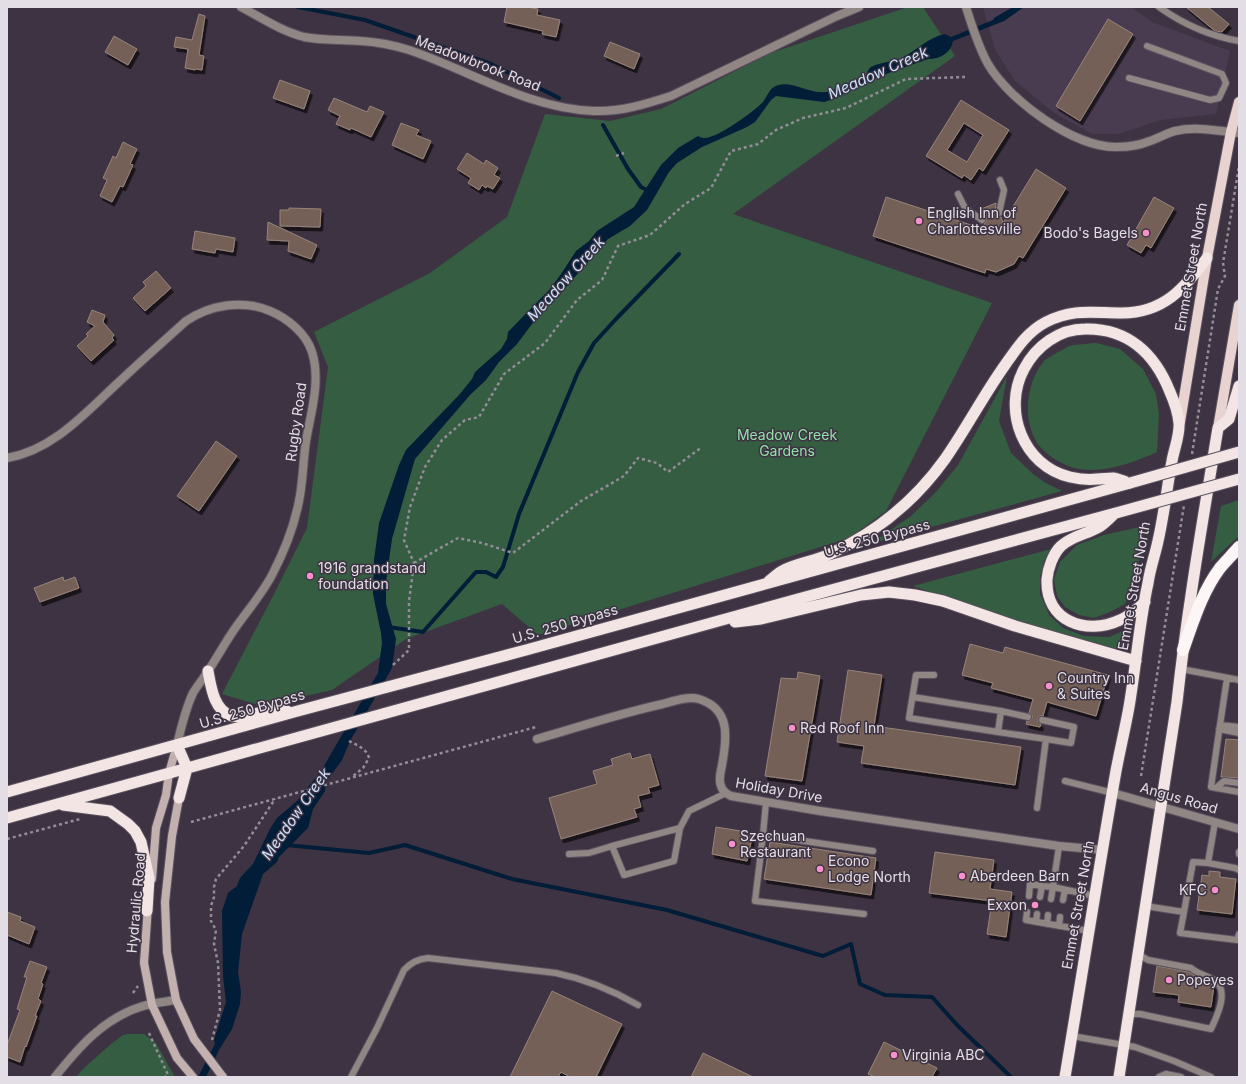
<svg xmlns="http://www.w3.org/2000/svg" width="1246" height="1084" font-family="Inter,sans-serif">
	<defs>
		<filter id="shadow"><feDropShadow dx="2.5" dy="4" stdDeviation="0" flood-color="#0009"/></filter>
	</defs>
	<rect width="100%" height="100%" fill="#3d3342"/>
	<path fill="#493b50" d="M983,7H1132L1152,22L1230,51L1216,114L1161,120L1119,134H1092L1054,113L1015,81L995,50Z"/>
	<path fill="#355d42" d="M908,7H923L955,56L733,214L992,303L886,511L849,538L538,635L502,604L406,639L332,690L262,706L222,694L274,594L307,528L328,367L314,332L430,273L507,217L545,114L610,121L661,109L771,53Z
		M1096,343L1120,349L1143,369L1156,394L1159,414L1157,452C1133,463 1097,476 1071,467C1059,463 1045,454 1037,443C1022,419 1026,381 1045,360C1049,357 1054,355 1058,352C1061,351 1065,348 1069,346C1077,344 1087,344 1096,343Z
		M1007,376L999,421L1011,453L1033,474L1044,482L1062,491L870,544L911,516L936,492L958,465Z
		M1239,500V536L1211,562L1221,506Z
		M1144,526L1139,561L1133,585L1125,604L1110,612L1094,618L1079,615L1065,607L1057,596L1054,579L1060,562L1077,545L1104,535Z
		M1051,549L1044,561L1040,577V594L1049,615L1063,628L1084,636L1109,637L1130,628L1127,650H1121L1007,618L913,586Z
		M127,1034H144L156,1043L175,1077H76L85,1067L111,1044L123,1035H124Z"/>
	<path fill="#011d38" d="M1013,7H1024L1004,21L953,41C951,53 940,59 928,59L869,80L834,99L824,102L776,96L771,100L755,122L747,127L702,147L677,163L669,172L647,210L630,226L608,239L560,294L544,308L517,344L499,362L486,380L470,395L415,459L392,539L386,582V604L396,639L392,668L350,741L342,760L326,782L325,791L313,809L308,828L279,857L277,862L263,874L242,934L238,972L241,992L240,1004L232,1029L219,1050L206,1077H198L215,1044L214,1040L226,1002L223,976L222,911L228,893L237,886L240,878L253,864L270,829L277,818L297,801L321,771L378,673L382,643L381,633L373,594L374,560L379,523L399,465L406,450L459,395L472,379L475,372L501,349L507,339L508,332L550,289L561,274L576,251L589,241L597,231L634,207L661,165L678,148L698,136C700,137 702,138 704,138C716,139 755,111 763,102C767,97 768,91 774,87C790,77 811,97 830,91C834,90 864,77 866,75C868,72 868,69 871,67C881,62 893,62 903,57C917,50 929,37 945,34L951,37L993,20L994,18Z"/>
	<g fill="none" stroke-linecap="round" stroke-linejoin="round">
		<path stroke="#011d38" stroke-width="4" d="M298,7L365,20L491,64L559,98
			M603,125L628,169L641,187L651,192
			M388,627L423,632L476,572H486L496,577L503,567L519,514L578,372L594,343L616,319L679,254
			M286,845L369,853L405,845L512,879L667,910L823,956L851,944L860,984L885,995L932,997L958,1026L1011,1077"/>
	</g>
	<path fill="#746158" stroke="#97837a" fill-rule="evenodd" filter="url(#shadow)" d="M507,7H527L538,9L537,15L560,20L556,37L542,34L543,31L504,22Z
		M1186,7H1208L1229,24L1222,32L1215,31Z
		M199,14L205,16L199,55L204,56L202,70L196,69L195,70L185,68L188,49L174,47L176,37L192,40Z
		M1108,19L1133,34L1080,121L1056,106Z
		M114,36L137,49L128,65L105,52Z
		M610,42L640,54L634,69L604,56Z
		M280,80L310,91L304,109L273,98Z
		M334,98L367,112L370,106L384,112L371,137L351,128L350,130L336,124L340,116L328,110Z
		M961,100L1009,130L983,171L979,168L971,180L964,175L962,178L926,156ZM964,123L983,135L967,162L947,150Z
		M401,123L419,130L416,135L431,141L423,159L392,145Z
		M123,142L137,149L130,164L133,165L123,187L120,186L112,202L100,196L107,180L103,178L113,156L116,158Z
		M467,153L484,164L486,160L498,168L494,175L500,178L493,189L487,186L486,188L482,185L479,190L468,183L471,178L457,169Z
		M1036,169L1066,188L1023,258L1019,256L1014,264L996,272L986,269L985,273L873,236L886,197L986,230L984,224L986,222V218L980,213L979,210L996,203L995,215L998,217H1001L1003,223Z
		M1154,197L1174,208L1151,248L1146,245L1141,253L1127,245Z
		M289,208L321,209L320,227L280,226V210H289Z
		M268,222L317,245L311,259L288,251L289,241L267,240Z
		M195,231L235,238L233,252L216,249L215,253L192,249Z
		M156,271L171,288L145,311L133,298L146,286L143,282Z
		M92,310L105,315L103,322L114,335L112,338L114,340L91,361L77,346L88,336L86,334L95,326L87,322Z
		M216,441L237,456L199,511L177,496Z
		M63,577L64,581L75,577L79,588L40,602L34,588Z
		M970,644L1003,653L1005,647L1108,675L1096,716L1047,702L1043,716H1040L1038,719V722L1041,724L1040,727L1026,724L1027,721H1030L1032,718V715L1029,713L1033,699L991,688L993,683L962,675Z
		M848,670L882,675L874,726L1021,747L1015,785L861,763L864,746L837,742Z
		M798,672L820,676L802,781L765,776L781,678L797,679Z
		M1226,739L1239,740V778L1221,777Z
		M630,753L632,759L650,754L659,785L648,788L650,793L638,796L641,807L634,809L637,817L561,839L549,798L597,784L593,771L613,765L611,759Z
		M716,827L753,833L747,861L712,854Z
		M770,842L876,858L871,895L764,879Z
		M935,852L994,860L990,889L1012,892L1006,937L987,934L992,901L929,893Z
		M1209,871L1220,872V877L1236,879L1232,914L1197,910L1202,875L1209,876Z
		M7,912L21,917L20,921L35,927L29,944L7,935Z
		M30,961L47,967L41,983L43,984L38,999L41,1001L35,1016H37L26,1047L25,1046L20,1062L7,1057V1045L20,1010L17,1009L27,977H24Z
		M1157,966L1189,972L1197,977V978L1211,984L1214,986L1211,1007L1178,1002L1179,995L1153,992Z
		M552,991L622,1024L596,1077H570L561,1072L558,1077H510Z
		M884,1042L937,1068L932,1077H875L868,1074Z
		M703,1053L753,1077H691Z"/>
	<g fill="none" stroke-linecap="round" stroke-linejoin="round">
		<defs>
			<path id="service" d="M1159,7C1183,24 1209,36 1239,41
				M1129,78L1210,100L1219,98L1226,83L1222,74L1147,46
				M958,194L965,208L982,220
				M999,213L1004,190L1000,180
				M1181,669L1239,680
				M934,675H916L909,718L998,732
				M913,697L1001,711
				M1028,717L1001,711L998,732L1046,739
				M1220,725L1227,678
				M1239,727L1220,725L1211,787L1239,792
				M1219,729L1239,733
				M1065,781L1113,793
				M1216,788L1224,781L1239,783
				M766,802L763,835L873,851
				M1037,808L1046,739L1071,743L1074,727L1042,720
				M680,828L674,861L624,875L612,846L680,828L689,811L726,793
				M763,835L755,901L864,914
				M1059,846L1053,887L1095,896
				M1239,852V854
				M569,854L589,853L612,846
				M1208,863L1235,868L1239,870
				M1029,896L1030,884L1042,886
				M1040,897L1042,886L1053,887L1051,899
				M1063,900L1065,890
				M1145,906L1184,912L1193,862L1208,863L1215,822
				M1027,912L1026,920L1089,931
				M1184,912L1180,933L1237,940L1239,934
				M1036,922L1037,914
				M1047,924L1048,915
				M1059,926L1060,917
				M1129,1014H1140L1211,1029C1217,1016 1230,990 1214,980C1206,975 1198,974 1191,968L1148,960L1138,954
				M1072,1036L1135,1047L1174,1061L1211,1077
				M351,1077L377,1028L404,970C411,963 417,959 428,958L556,973C585,979 612,990 638,1005
				M1159,1077L1166,1074L1181,1077"/>
			<path id="minor" d="M241,7C262,18 281,31 304,37C323,41 342,39 361,41C377,42 393,45 409,50C469,70 529,109 594,111C621,112 646,104 671,96L837,16L859,7
				M966,7C972,26 978,46 988,64C1009,100 1074,148 1117,147C1128,147 1140,145 1150,141C1159,138 1167,133 1175,131C1197,126 1218,131 1239,133
				M537,739C579,727 621,713 663,704C674,701 688,696 699,699C731,709 727,738 722,765C721,771 718,779 721,786C722,791 727,794 731,796L820,811L1059,846L1103,850
				M1113,793L1239,829"/>
			<path id="tertiary" d="M7,458C54,450 87,411 121,380C142,360 164,341 186,321C210,305 243,299 270,311C287,318 306,333 312,352C321,381 311,412 306,441C303,461 303,482 299,501C294,527 284,552 272,575C262,594 248,610 236,627C226,641 218,656 208,671C204,678 197,686 193,693C185,710 181,728 177,745
				M55,1077C78,1048 103,1019 140,1007C151,1003 164,1002 176,1000"/>
			<path id="secondary" d="M179,798L172,836L165,902L167,952L176,1000L194,1039L223,1077
				M152,879L156,828L166,795L169,773L177,745
				M148,906L144,963L152,1005L177,1058L193,1077"/>
			<path id="primary" d="M1180,422L1207,258L1231,132L1239,102
				M1218,428L1239,305"/>
			<path id="trunk" d="M1113,515C1109,519 1104,524 1099,527C1087,534 1072,536 1061,546C1053,554 1048,568 1047,579C1045,621 1086,636 1120,620C1130,616 1137,609 1145,602
				M769,581C774,577 779,572 784,570C798,563 815,561 830,554C875,533 915,501 945,459C966,429 983,396 1005,365C1017,348 1027,332 1046,322C1074,308 1093,313 1122,313C1163,313 1184,289 1207,258
				M735,622L761,619L861,595L889,592L915,595L943,601L1015,626L1136,661
				M208,671C211,687 214,711 232,716C242,719 264,710 275,710C279,709 283,711 287,711
				M177,745L187,768L179,798
				M7,792L294,712L526,650L1130,483
				M63,805L110,811L128,824L135,831L141,842L149,878L147,911
				M7,818L798,599L1116,513
				M1065,1077C1082,975 1098,873 1116,771C1120,750 1125,729 1129,707C1136,666 1139,624 1148,583C1150,569 1155,555 1158,541C1164,515 1167,487 1172,461C1174,449 1180,435 1179,423C1178,413 1174,401 1170,392C1155,354 1128,328 1085,329C1059,329 1036,346 1024,369C1002,410 1023,466 1070,477C1079,479 1088,480 1097,479C1102,479 1108,478 1113,478C1119,479 1124,481 1129,483
				M1119,1077L1177,702C1187,610 1203,519 1218,428L1229,419L1239,386"/>
			<path id="motorway" d="M1183,650C1193,622 1202,592 1220,568C1226,561 1233,554 1239,547"/>
		</defs>
		<use href="#service" stroke="#5b5260" stroke-width="8"/>
		<use href="#minor" stroke="#5b5260" stroke-width="10"/>
		<use href="#tertiary" stroke="#5b5260" stroke-width="10"/>
		<use href="#secondary" stroke="#5b5260" stroke-width="10"/>
		<use href="#primary" stroke="#5b5260" stroke-width="12"/>
		<use href="#trunk" stroke="#5b5260" stroke-width="13"/>
		<use href="#motorway" stroke="#5b5260" stroke-width="14"/>
		<path stroke="#948c98" stroke-width="2.5" stroke-dasharray="3 3" stroke-linecap="butt" d="M616,156L624,153
			M1192,454L1218,289L1225,276L1223,263L1239,166
			M414,563L458,538L482,543L513,553L581,501L624,476L638,458L657,463L668,472L702,447
			M393,665L409,650V601L414,563L404,540L410,507L425,467L442,440L465,420L479,417L504,374L545,343L577,300L602,280L618,246L650,235L685,204L711,188L731,151L758,144L776,130L803,118L846,108L906,79L965,77
			M349,741C357,745 367,749 369,758L363,768L352,777
			M1141,776L1184,505
			M191,822L536,727
			M7,839L80,819
			M133,993L138,986
			M149,1033L168,1075L165,1077
			M212,1040L220,1010L218,963L214,944L216,930L211,921V906L214,897V887L216,879L244,846L275,799"/>
		<use href="#service" stroke="#908684" stroke-width="6"/>
		<use href="#minor" stroke="#908684" stroke-width="8"/>
		<use href="#tertiary" stroke="#908684" stroke-width="8"/>
		<use href="#secondary" stroke="#c2b1af" stroke-width="8"/>
		<use href="#primary" stroke="#e8d3d0" stroke-width="10"/>
		<use href="#trunk" stroke="#f2e5e3" stroke-width="11"/>
		<use href="#motorway" stroke="#fcf7f6" stroke-width="12"/>
		<defs>
			<path id="trunk-bridge" d="M1130,483L1239,452
				M1116,513L1239,479"/>
		</defs>
		<use href="#trunk-bridge" stroke="#5b5260" stroke-width="13" stroke-linecap="butt"/>
		<use href="#trunk-bridge" stroke="#f2e5e3" stroke-width="11"/>
	</g>
	<g fill="#f890cb" stroke="#3d3342" stroke-width="1.5">
		<circle cx="919" cy="221" r="4"/>
		<circle cx="1146" cy="233" r="4"/>
		<circle cx="310" cy="576" r="4"/>
		<circle cx="1049" cy="686" r="4"/>
		<circle cx="792" cy="728" r="4"/>
		<circle cx="732" cy="844" r="4"/>
		<circle cx="820" cy="869" r="4"/>
		<circle cx="962" cy="876" r="4"/>
		<circle cx="1215" cy="890" r="4"/>
		<circle cx="1035" cy="905" r="4"/>
		<circle cx="1169" cy="980" r="4"/>
		<circle cx="894" cy="1055" r="4"/>
	</g>
	<g text-anchor="middle" stroke-width="3" stroke-linejoin="round" paint-order="stroke">
		<g font-size="14" fill="#e3dde6" stroke="#3d3342">
			<text transform="translate(478 63) rotate(21)" y="5">Meadowbrook Road</text>
			<text transform="translate(1191 267) rotate(-80)" y="5">Emmet Street North</text>
			<text transform="translate(296 422) rotate(-82)" y="5">Rugby Road</text>
			<text transform="translate(877 538) rotate(-15)" y="5">U.S. 250 Bypass</text>
			<text transform="translate(1134 586) rotate(-80)" y="5">Emmet Street North</text>
			<text transform="translate(565 624) rotate(-16)" y="5">U.S. 250 Bypass</text>
			<text transform="translate(252 709) rotate(-16)" y="5">U.S. 250 Bypass</text>
			<text transform="translate(779 790) rotate(10)" y="5">Holiday Drive</text>
			<text transform="translate(1179 798) rotate(16)" y="5">Angus Road</text>
			<text transform="translate(136 903) rotate(-85)" y="5">Hydraulic Road</text>
			<text transform="translate(1078 905) rotate(-80)" y="5">Emmet Street North</text>
		</g>
		<g font-size="14" fill="#e3dde6" stroke="#3d3342" text-anchor="start">
			<text x="927" y="218">English Inn of<tspan x="927" dy="16">Charlottesville</tspan></text>
			<text x="1138" y="238" text-anchor="end">Bodo's Bagels</text>
			<text x="318" y="573">1916 grandstand<tspan x="318" dy="16">foundation</tspan></text>
			<text x="1057" y="683">Country Inn<tspan x="1057" dy="16">&amp; Suites</tspan></text>
			<text x="800" y="733">Red Roof Inn</text>
			<text x="740" y="841">Szechuan<tspan x="740" dy="16">Restaurant</tspan></text>
			<text x="828" y="866">Econo<tspan x="828" dy="16">Lodge North</tspan></text>
			<text x="970" y="881">Aberdeen Barn</text>
			<text x="1207" y="895" text-anchor="end">KFC</text>
			<text x="1027" y="910" text-anchor="end">Exxon</text>
			<text x="1177" y="985">Popeyes</text>
			<text x="902" y="1060">Virginia ABC</text>
		</g>
		<g font-size="14" fill="#92e0aa" stroke="#3d3342">
			<text x="787" y="440">Meadow Creek<tspan x="787" dy="16">Gardens</tspan></text>
		</g>
		<g font-size="15" font-style="italic" fill="#c9e1fa" stroke="#3d3342">
			<text transform="translate(878 73) rotate(-24)" y="5">Meadow Creek</text>
			<text transform="translate(566 279) rotate(-48)" y="5">Meadow Creek</text>
			<text transform="translate(296 814) rotate(-55)" y="5">Meadow Creek</text>
		</g>
	</g>
	<rect width="1246" height="1084" fill="none" stroke="#e3dde6" stroke-width="16"/>
</svg>
